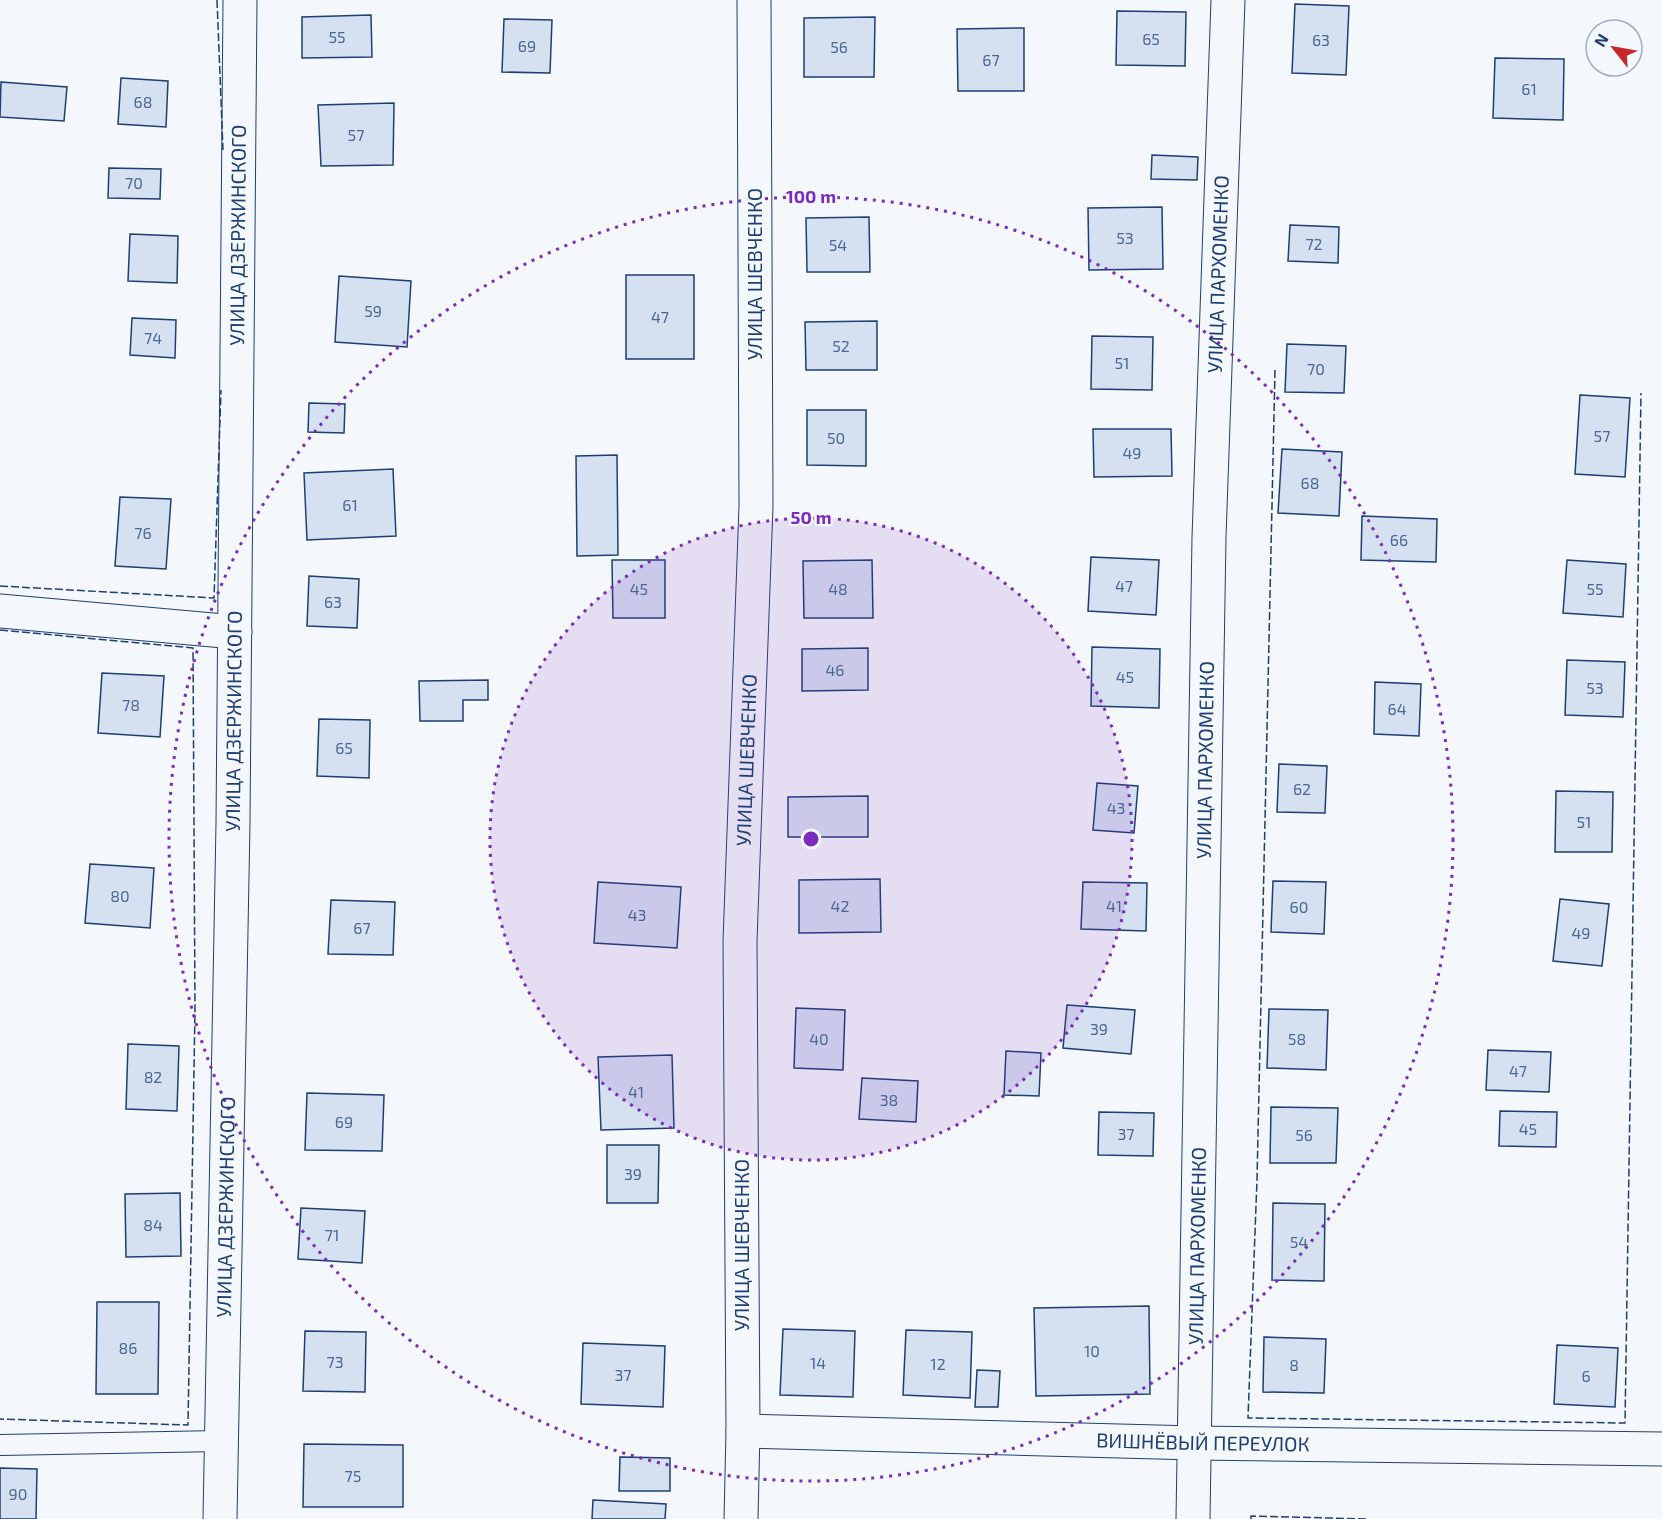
<svg xmlns="http://www.w3.org/2000/svg" width="1662" height="1519" font-family="'Exo 2',sans-serif">
	<rect width="100%" height="100%" fill="#f4f7fb"/>
	<path fill="#d5e0f0" stroke="#1d3f73" stroke-width="1.5" d="M1295,4L1349,6L1346,75L1292,73Z
		M1117,11L1186,12L1185,66L1116,65Z
		M371,15L372,57L302,58V17Z
		M875,17L874,77H804V18Z
		M504,19L552,20L550,73L502,72Z
		M1024,28V91H958L957,29Z
		M1495,58L1564,59L1563,120L1493,118Z
		M121,78L168,81L166,127L118,124Z
		M1,82L67,87L64,121L0,117Z
		M394,103L393,165L321,166L318,105Z
		M1152,155L1198,157L1197,180L1151,179Z
		M109,168L161,169L160,199L108,198Z
		M1162,207L1163,269L1089,270L1088,208Z
		M869,217L870,272H807L806,218Z
		M1290,225L1339,227L1338,263L1288,261Z
		M130,234L178,236L177,283L128,281Z
		M626,275H694V359H626Z
		M339,276L411,281L407,347L335,342Z
		M132,318L176,320L175,358L130,355Z
		M877,321V370H806L805,322Z
		M1092,336L1153,337L1152,390L1091,389Z
		M1287,344L1346,346L1344,393L1285,392Z
		M1580,395L1630,398L1625,477L1575,474Z
		M309,403L345,404L344,433L308,432Z
		M807,410H866V466L807,465Z
		M1093,429H1171L1172,476L1094,477Z
		M1282,449L1342,452L1339,516L1278,513Z
		M617,455L618,555L577,556L576,456Z
		M393,469L396,536L307,540L304,473Z
		M120,497L171,499L166,569L115,566Z
		M1362,516L1437,519L1436,562L1361,560Z
		M1091,557L1159,560L1156,615L1088,611Z
		M612,560H665V618H613Z
		M872,560L873,618H804L803,561Z
		M1567,560L1626,564L1623,617L1563,613Z
		M309,576L359,579L357,628L307,626Z
		M1092,647L1160,649L1159,708L1091,706Z
		M868,648V690L802,691V649Z
		M1567,660L1625,662L1623,717L1565,715Z
		M102,673L164,676L160,737L98,733Z
		M488,680V700H463V721H420L419,681Z
		M1375,682L1421,684L1419,736L1374,734Z
		M319,719L370,720L369,778L317,776Z
		M1279,764L1327,766L1325,813L1277,812Z
		M1097,783L1138,786L1134,833L1093,830Z
		M1556,791L1613,792L1612,852H1555Z
		M868,796V837H788V797Z
		M90,864L154,868L150,928L85,923Z
		M880,879L881,932L799,933V880Z
		M1273,881L1326,882L1324,934L1271,932Z
		M598,882L681,887L677,948L594,943Z
		M1083,882L1147,883L1146,931L1081,929Z
		M1560,899L1609,904L1602,966L1553,961Z
		M331,900L395,902L393,955L328,954Z
		M1067,1005L1135,1010L1131,1054L1063,1048Z
		M796,1008L845,1010L843,1070L794,1068Z
		M1269,1009L1328,1010L1326,1070L1267,1068Z
		M128,1044L179,1046L177,1111L126,1109Z
		M1488,1050L1551,1052L1549,1092L1486,1090Z
		M1006,1051L1041,1053L1039,1096L1004,1095Z
		M672,1055L674,1128L601,1130L598,1057Z
		M862,1078L918,1081L916,1122L859,1119Z
		M307,1093L384,1095L382,1151L305,1150Z
		M1271,1107L1338,1108L1336,1163H1270Z
		M1500,1111L1557,1112L1556,1147L1499,1146Z
		M1099,1112L1154,1113L1153,1156L1098,1155Z
		M607,1145H659L658,1203H607Z
		M180,1193L181,1256L126,1257L125,1194Z
		M1273,1203L1325,1204L1324,1281L1272,1280Z
		M301,1208L365,1211L362,1263L298,1259Z
		M97,1302H159L158,1394H96Z
		M1149,1306L1150,1394L1036,1396L1034,1308Z
		M783,1329L855,1331L853,1397L780,1395Z
		M906,1330L972,1332L970,1398L903,1395Z
		M305,1331L366,1332L365,1392L303,1391Z
		M1264,1337L1326,1339L1324,1393L1263,1392Z
		M583,1343L665,1346L663,1407L581,1404Z
		M1557,1345L1618,1348L1615,1407L1554,1404Z
		M977,1370L1000,1371L998,1407H975Z
		M304,1444L403,1445V1507H303Z
		M620,1457L670,1458V1491H619Z
		M0,1468L37,1469L36,1519H0Z
		M593,1500L666,1504L665,1519H592Z"/>
	<g fill="none" stroke-linecap="round" stroke-linejoin="round">
		<defs>
			<path id="service" d="M0,1445L221,1441"/>
			<g id="minor">
				<path d="M0,611L235,632"/>
				<path id="s1" d="M743,1431L1195,1443L1662,1449"/>
				<path id="s2" d="M741,1519L743,1431L740,941L756,506L754,0"/>
				<path id="s3" d="M1193,1519L1209,537L1228,0"/>
			</g>
			<g id="tertiary">
				<path id="s4" d="M220,1519L233,823L240,0"/>
			</g>
		</defs>
		<use href="#service" stroke="#1d3f73" stroke-width="22"/>
		<use href="#minor" stroke="#1d3f73" stroke-width="35"/>
		<use href="#tertiary" stroke="#1d3f73" stroke-width="35"/>
		<use href="#service" stroke="#f4f7fb" stroke-width="20"/>
		<use href="#minor" stroke="#f4f7fb" stroke-width="33"/>
		<use href="#tertiary" stroke="#f4f7fb" stroke-width="33"/>
		<path stroke="#1d3f73" stroke-width="1.5" stroke-dasharray="8 3" stroke-linecap="butt" d="M217,0L223,150
			M1275,370L1257,1180L1248,1418L1625,1423L1641,393
			M0,586L214,598L221,390
			M0,630L193,648L195,1009L188,1425L0,1419
			M1251,1519V1516L1368,1519"/>
	</g>
	<circle cx="811" cy="839" r="321" fill="#7b2cbf" fill-opacity=".12"/>
	<g fill="none" stroke="#7b2cbf" stroke-width="3" stroke-dasharray="3 6">
		<circle cx="811" cy="839" r="321"/>
		<circle cx="811" cy="839" r="642"/>
	</g>
	<g text-anchor="middle" stroke-width="4.5" stroke-linejoin="round" paint-order="stroke">
		<g font-size="16" fill="#4b6792">
			<text x="337" y="43">55</text>
			<text x="1151" y="45">65</text>
			<text x="1321" y="46">63</text>
			<text x="527" y="52">69</text>
			<text x="839" y="53">56</text>
			<text x="991" y="66">67</text>
			<text x="1529" y="95">61</text>
			<text x="143" y="108">68</text>
			<text x="356" y="141">57</text>
			<text x="134" y="189">70</text>
			<text x="1125" y="244">53</text>
			<text x="1314" y="250">72</text>
			<text x="838" y="251">54</text>
			<text x="373" y="317">59</text>
			<text x="660" y="323">47</text>
			<text x="153" y="344">74</text>
			<text x="841" y="352">52</text>
			<text x="1122" y="369">51</text>
			<text x="1316" y="375">70</text>
			<text x="1602" y="442">57</text>
			<text x="836" y="444">50</text>
			<text x="1132" y="459">49</text>
			<text x="1310" y="489">68</text>
			<text x="350" y="511">61</text>
			<text x="143" y="539">76</text>
			<text x="1399" y="546">66</text>
			<text x="1124" y="592">47</text>
			<text x="639" y="595">45</text>
			<text x="838" y="595">48</text>
			<text x="1595" y="595">55</text>
			<text x="333" y="608">63</text>
			<text x="835" y="676">46</text>
			<text x="1125" y="683">45</text>
			<text x="1595" y="694">53</text>
			<text x="131" y="711">78</text>
			<text x="1397" y="715">64</text>
			<text x="344" y="754">65</text>
			<text x="1302" y="795">62</text>
			<text x="1116" y="814">43</text>
			<text x="1584" y="828">51</text>
			<text x="120" y="902">80</text>
			<text x="840" y="912">42</text>
			<text x="1114" y="912">41</text>
			<text x="1299" y="913">60</text>
			<text x="637" y="921">43</text>
			<text x="362" y="934">67</text>
			<text x="1581" y="939">49</text>
			<text x="1099" y="1035">39</text>
			<text x="819" y="1045">40</text>
			<text x="1297" y="1045">58</text>
			<text x="1518" y="1077">47</text>
			<text x="153" y="1083">82</text>
			<text x="636" y="1098">41</text>
			<text x="889" y="1106">38</text>
			<text x="344" y="1128">69</text>
			<text x="1528" y="1135">45</text>
			<text x="1126" y="1140">37</text>
			<text x="1304" y="1141">56</text>
			<text x="633" y="1180">39</text>
			<text x="153" y="1231">84</text>
			<text x="332" y="1241">71</text>
			<text x="1299" y="1248">54</text>
			<text x="128" y="1354">86</text>
			<text x="1092" y="1357">10</text>
			<text x="335" y="1368">73</text>
			<text x="818" y="1369">14</text>
			<text x="938" y="1370">12</text>
			<text x="1294" y="1371">8</text>
			<text x="623" y="1381">37</text>
			<text x="1586" y="1382">6</text>
			<text x="353" y="1482">75</text>
			<text x="18" y="1500">90</text>
		</g>
		<g font-size="20" fill="#1d3f73" stroke="#f4f7fb">
			<text dy="7" stroke="none"><textPath href="#s4" startOffset="1284">УЛИЦА ДЗЕРЖИНСКОГО</textPath></text>
			<text transform="translate(755 274) rotate(-90)" y="7">УЛИЦА ШЕВЧЕНКО</text>
			<text dy="7" stroke="none"><textPath href="#s3" startOffset="1245">УЛИЦА ПАРХОМЕНКО</textPath></text>
			<text dy="7" stroke="none"><textPath href="#s4" startOffset="798">УЛИЦА ДЗЕРЖИНСКОГО</textPath></text>
			<text dy="7" stroke="none"><textPath href="#s2" startOffset="759">УЛИЦА ШЕВЧЕНКО</textPath></text>
			<text dy="7" stroke="none"><textPath href="#s3" startOffset="759">УЛИЦА ПАРХОМЕНКО</textPath></text>
			<text dy="7" stroke="none"><textPath href="#s4" startOffset="312">УЛИЦА ДЗЕРЖИНСКОГО</textPath></text>
			<text transform="translate(742 1245) rotate(-90)" y="7">УЛИЦА ШЕВЧЕНКО</text>
			<text dy="7" stroke="none"><textPath href="#s3" startOffset="273">УЛИЦА ПАРХОМЕНКО</textPath></text>
			<text dy="7" stroke="none"><textPath href="#s1" startOffset="460">ВИШНЁВЫЙ ПЕРЕУЛОК</textPath></text>
		</g>
	</g>
	<circle cx="811" cy="839" r="9" fill="#7b2cbf" stroke="#f4f7fb" stroke-width="3"/>
	<g font-size="18" text-anchor="middle" font-weight="bold" fill="#7b2cbf" stroke="#f4f7fb" stroke-width="4.5" stroke-linejoin="round" paint-order="stroke">
		<text x="811" y="203">100 m</text>
		<text x="811" y="524">50 m</text>
	</g>
	<g transform="translate(1614 48) rotate(301)"><circle r="28" fill="#f4f7fb" stroke="#9eadc5" stroke-width="1.5"/>
	<path d="M0-4.5L10 22L0 15L-10 22Z" fill="#c62828"/>
	<text y="-9" font-size="16" font-weight="bold" text-anchor="middle" fill="#1d3f73">N</text>
	</g>
</svg>
